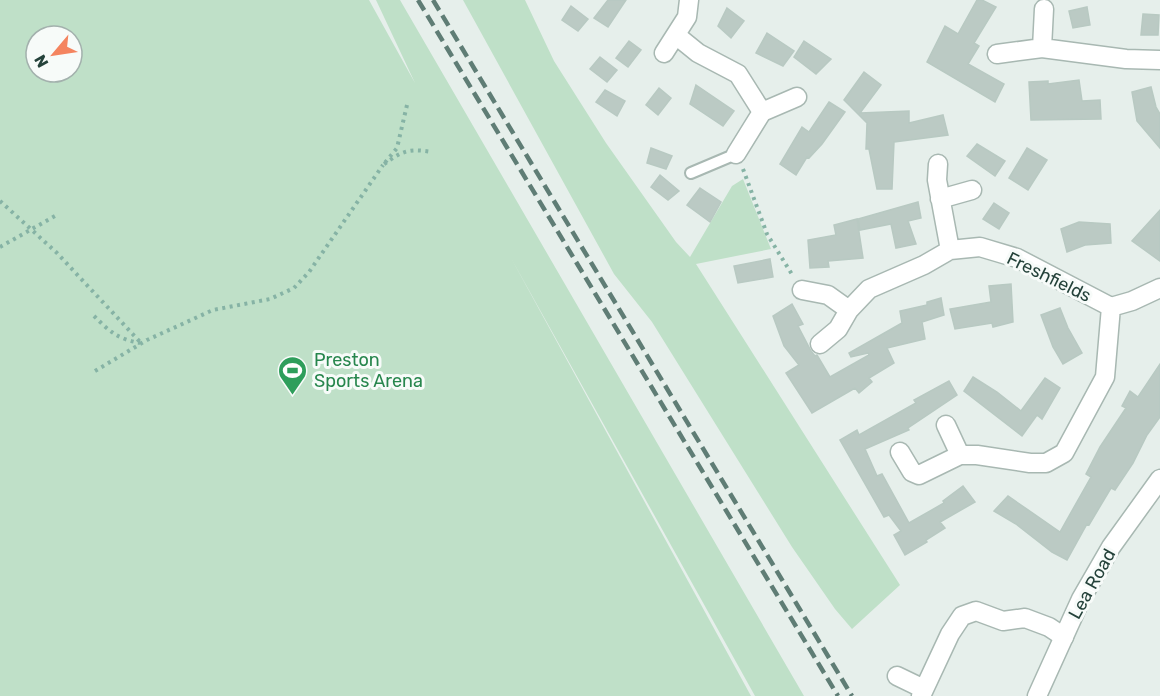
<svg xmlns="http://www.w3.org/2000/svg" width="1160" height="696" font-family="Rubik,sans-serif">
	<rect width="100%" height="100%" fill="#e6efeb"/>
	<path fill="#bfe0c8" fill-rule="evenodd" d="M0,0H369L415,83L376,0H400L804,696H755L511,258L751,696H0ZM36,36H72V72H36Z
		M463,0H525L554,61L606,143L676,242L690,257L732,186L743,179L771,249L696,264L900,585L852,629L835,609L792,547L652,322L614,274Z"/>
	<path fill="#bbcac4" stroke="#b8c9c2" stroke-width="1.5" d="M608,0H626L608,27L594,18Z
		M977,0H982L996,7L974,43L979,46L968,64L1004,84L995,102L927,62L945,26L958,34Z
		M571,6L588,19L578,31L562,20Z
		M1087,7L1090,25L1073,28L1069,11Z
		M727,8L744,21L731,38L718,26Z
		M1143,14L1159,15L1158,35H1141Z
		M767,33L794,51L783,66L756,53Z
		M629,41L641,50L628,67L616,58Z
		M804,41L831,59L816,74L794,57Z
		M600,57L617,70L607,82L590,69Z
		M864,72L881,85L860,113L909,111V123L943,115L948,135L894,142L892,189H877L869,149H866L867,123L844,100Z
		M1079,80L1082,101L1100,100L1101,119L1031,120L1029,82L1048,81V84Z
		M696,85L734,111L723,126L690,104Z
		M1151,87L1156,107L1160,114V148L1137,121L1132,92Z
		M659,88L671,98L658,115L646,105Z
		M605,90L625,101L617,116L596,102Z
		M829,102L845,112L822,144L809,158L807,157L796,175L780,164L802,127L809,132Z
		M977,144L1005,161L995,176L967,156Z
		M651,148L672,156L666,169L647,163Z
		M1027,148L1047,160L1028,190L1009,178Z
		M660,175L679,191L668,200L651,187Z
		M700,188L721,202L710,222L687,205Z
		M918,202L921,218L908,221L916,244L896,248L891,224L860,230L858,219Z
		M994,203L1009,213L999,229L983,219Z
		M1160,210V261L1132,241Z
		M857,219L863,258L828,261L829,267L810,268L808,240L836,235L834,225Z
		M1079,222L1110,224L1111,243L1085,245L1067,252L1061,229Z
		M770,259L773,277L738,283L734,266Z
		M1011,284L1013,322L993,327L992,323L955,329L950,309L991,302L989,286Z
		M941,298L944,315L922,322L925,339L887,348L894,363L869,378L872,382L859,393L855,388L812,413L786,373L799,365L784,346L773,316L792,304L803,324L798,326L811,351L815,356L817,355L830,377L869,355L868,353L851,357L849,353L902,323L900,311L927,305V302Z
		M1060,308L1068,328L1082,353L1063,364L1053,347L1041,315Z
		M1160,364V417L1147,435L1133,463L1115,490L1111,488L1089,525L1087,524L1067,560L1052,552L1016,524L994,511L1008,496L1060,532L1091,477L1086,474L1100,447L1126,408L1122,406L1130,391L1138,397Z
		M973,377L997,392L1021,411L1045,378L1060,388L1042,419L1037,415L1022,436L964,391Z
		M949,381L957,395L908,428L909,430L865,449L877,476L882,474L909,523L944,503L943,501L963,486L975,502L940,522L945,528L926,540L927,542L905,555L894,535L901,531L889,515L884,517L840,440L857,430L859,435L916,403L914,400Z"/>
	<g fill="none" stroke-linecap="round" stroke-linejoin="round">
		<defs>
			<path id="service" d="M691,173L736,154"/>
			<path id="minor" d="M677,36L698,53L738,74L762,112L736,154
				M1042,48L1044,9
				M664,53L687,17L689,0
				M997,54L1042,48L1126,59L1160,60
				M762,112L797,97
				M938,164L937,180L950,250
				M940,199L972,190
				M802,290L828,295L849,310
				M820,344L838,329L849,310L869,289L924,265L950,250L980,247L1017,258L1111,307L1132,301L1160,288
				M946,425L960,455
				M900,452L912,472L919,475L960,455H977L1030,463H1046L1064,453L1105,377L1111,307
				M897,676L924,689
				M921,696L950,634L962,616L976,611L1003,621L1025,618L1049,627L1064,637"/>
			<path id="tertiary" d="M1037,696L1081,599L1111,547L1160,479"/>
		</defs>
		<use href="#service" stroke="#a8b8b2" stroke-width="14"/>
		<use href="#minor" stroke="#a8b8b2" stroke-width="21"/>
		<use href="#tertiary" stroke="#a8b8b2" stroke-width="21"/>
		<path stroke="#86b3a5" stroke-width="4" stroke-dasharray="3 4.5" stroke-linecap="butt" d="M407,105L397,148L383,165C402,151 408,148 432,152
			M743,169L767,234L793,276
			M0,201L57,253L141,343
			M0,247L55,216
			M94,316C110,332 118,339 140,343
			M95,371L147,340L213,310L270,299L294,288L309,272L383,165"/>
		<use href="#service" stroke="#fff" stroke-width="10"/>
		<use href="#minor" stroke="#fff" stroke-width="18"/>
		<use href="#tertiary" stroke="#fff" stroke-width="18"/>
		<path stroke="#5f7d75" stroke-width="4.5" stroke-dasharray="12 6" stroke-linecap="butt" d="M418,0L838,696
			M433,0L852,696"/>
	</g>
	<defs>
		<symbol id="stadium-pin" viewBox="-11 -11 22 30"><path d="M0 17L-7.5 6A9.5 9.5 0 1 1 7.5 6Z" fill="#2e9e5b" stroke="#f7fbf9"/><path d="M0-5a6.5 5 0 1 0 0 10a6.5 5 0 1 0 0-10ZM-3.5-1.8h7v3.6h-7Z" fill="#fff"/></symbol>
	</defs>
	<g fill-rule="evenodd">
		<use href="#stadium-pin" x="276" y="354" width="33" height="45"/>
	</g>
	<g text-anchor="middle" stroke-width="6" stroke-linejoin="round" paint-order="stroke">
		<g font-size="18" fill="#24423a" stroke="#f7fbf9">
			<text transform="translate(1049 277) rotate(26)" y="6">Freshfields</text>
			<text transform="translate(1092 584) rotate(-61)" y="6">Lea Road</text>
		</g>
		<g font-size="18" fill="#27864d" stroke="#f7fbf9" text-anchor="start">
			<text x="314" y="366">Preston<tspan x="314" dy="21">Sports Arena</tspan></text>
		</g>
	</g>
	<g transform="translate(54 54) rotate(241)"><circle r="28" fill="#f7fbf9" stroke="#a3b1ad" stroke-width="1.5"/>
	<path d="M0-4.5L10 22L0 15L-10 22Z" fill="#f4845f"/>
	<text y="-9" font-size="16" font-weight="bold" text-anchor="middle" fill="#24423a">N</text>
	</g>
</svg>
